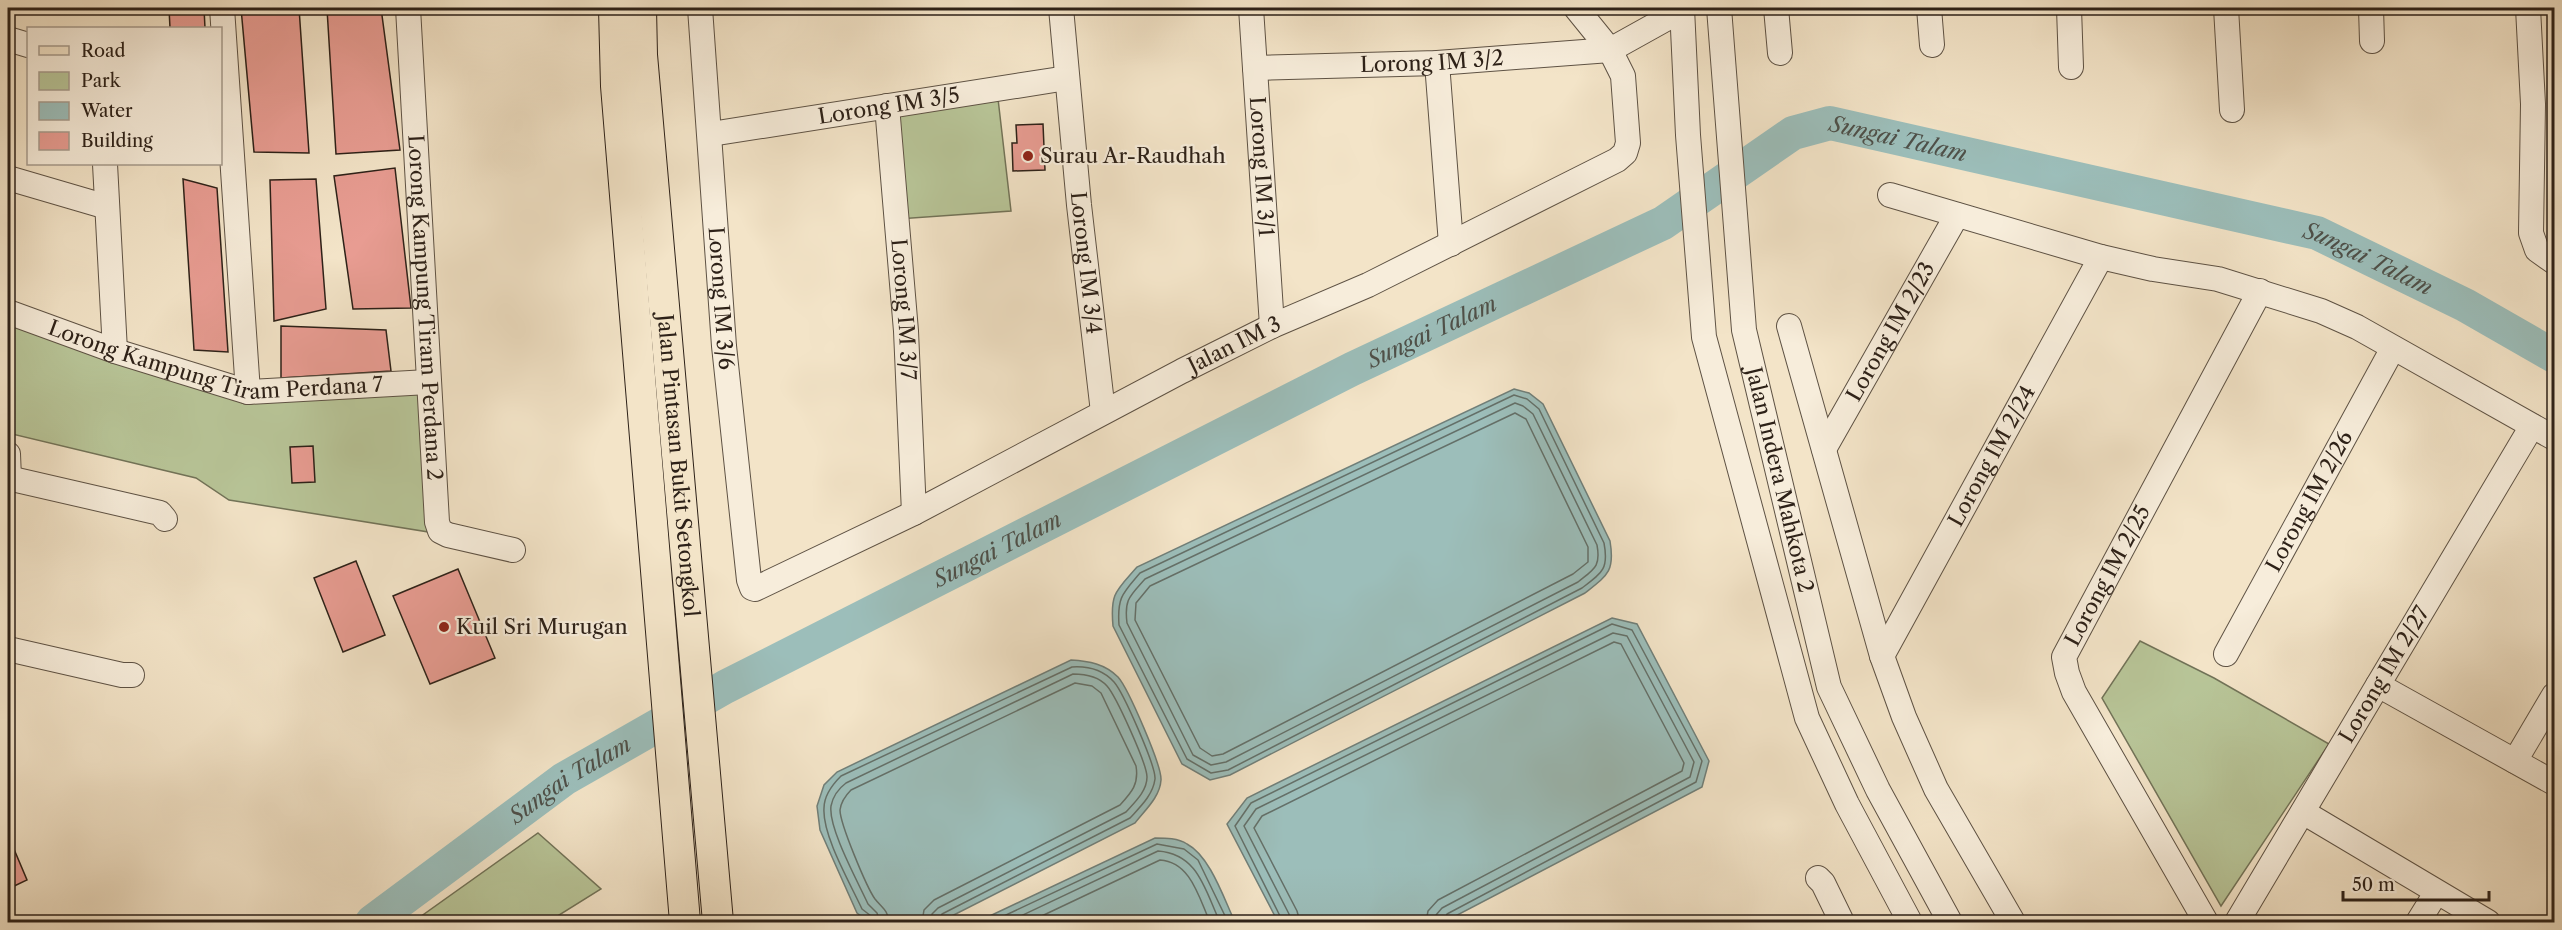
<svg xmlns="http://www.w3.org/2000/svg" width="2562" height="930" font-family="'Libre Caslon Text',serif">
	<rect width="100%" height="100%" fill="#f3e4c8"/>
	<filter id="stains"><feTurbulence type="fractalNoise" baseFrequency=".00333" numOctaves="4"/><feColorMatrix values="0 0 0 0 .2 0 0 0 0 .09 0 0 0 0 .02 0 0 0 .5 -.17"/></filter>
	<radialGradient id="worn" r=".72"><stop offset=".6" stop-color="#630" stop-opacity="0"/><stop offset="1" stop-color="#630" stop-opacity=".3"/></radialGradient>
	<path fill="#b8c598" stroke="#727358" stroke-width="1.5" d="M997,90L1011,211L898,219L887,106Z
		M9,318L249,396L426,386L435,533L229,500L196,478L12,434Z
		M2140,641L2214,678L2329,744L2221,906L2102,698Z
		M538,833L601,889L548,922H413Z"/>
	<path fill="#9cbeba" stroke="#707f79" stroke-width="1.5" d="M1514,389L1529,393L1543,404L1610,541C1615,571 1608,575 1585,593L1230,775L1210,780L1182,764L1113,626C1110,593 1116,591 1137,567Z
		M1612,618L1637,624L1709,761L1702,787L1444,922H1278L1227,824L1247,798Z
		M1071,660C1089,661 1105,664 1118,677C1128,688 1162,766 1161,780C1160,797 1145,810 1135,823L940,922H869L857,913L820,830L817,806L824,785L837,772Z
		M1155,838C1166,838 1178,838 1187,844C1210,856 1224,899 1235,922H977Z"/>
	<g fill="none" stroke-linecap="round" stroke-linejoin="round">
		<path stroke="#647069" stroke-width="1.5" d="M1514,395L1527,399L1539,409L1604,543C1609,569 1602,573 1582,588L1228,770L1211,773L1187,759L1119,625C1117,597 1123,593 1140,573Z
			M1515,403L1523,406L1533,414L1597,545C1601,567 1594,569 1578,582L1226,762L1211,765L1193,755L1127,623C1124,599 1130,596 1145,579Z
			M1515,413L1526,419L1588,547V562L1573,574L1223,754L1212,756L1200,748L1135,620L1136,603L1150,586Z
			M872,922L871,916L862,909C850,883 822,835 824,808C824,795 832,785 841,776L1072,667C1087,666 1103,670 1114,682C1123,692 1156,766 1155,779C1153,795 1140,807 1130,818L942,914L939,922
			M880,922L877,913L868,904C858,882 828,828 831,806C833,796 838,789 846,783L1073,674C1085,674 1099,677 1107,686C1116,696 1147,764 1147,777C1147,791 1135,802 1126,812L938,908L932,914L931,922
			M889,922C888,910 882,908 875,899C867,888 840,824 840,810C841,802 845,796 851,790L1075,683L1092,686L1101,693L1136,766C1139,784 1132,792 1120,805L934,900L924,910L922,922
			M991,922L1157,844L1184,849L1198,860L1228,922
			M1008,922L1158,851C1199,854 1205,891 1220,922
			M1029,922L1160,860C1191,862 1199,898 1210,922
			M1283,922L1235,826L1251,803L1612,624L1632,630L1702,761L1696,782L1447,914L1443,922
			M1290,922L1289,914L1244,826L1256,809L1613,633L1627,636L1694,762L1690,777L1442,908L1436,915L1435,922
			M1300,922L1297,911L1254,828L1262,816L1614,642L1621,644L1684,763L1682,771L1438,900L1428,911L1426,922"/>
		<path stroke="#9cbeba" stroke-width="34" id="s1" d="M372,922L564,779L725,687L1352,369L1663,223L1793,133L1830,123L2317,233L2465,305L2554,356"/>
	</g>
	<path fill="#e89c92" stroke="#2d2118" stroke-width="1.5" d="M169,8H204L205,28H170Z
		M241,8H299L309,153L254,152Z
		M343,8H381L400,150L336,154L327,9Z
		M1043,124L1045,170L1013,171L1012,143H1017L1016,125Z
		M395,168L411,308L353,309L334,176Z
		M183,179L217,188L228,352L194,350Z
		M316,179L326,309L274,321L270,180Z
		M281,326L386,330L391,371L281,378Z
		M313,446L315,482L292,483L290,447Z
		M356,561L385,635L343,652L314,578Z
		M458,569L495,658L430,684L393,596Z
		M8,835L27,880L8,889Z"/>
	<g fill="none" stroke-linecap="round" stroke-linejoin="round">
		<defs>
			<g id="minor">
				<path d="M222,8L248,392"/>
				<path id="s2" d="M408,8L437,522L440,531L448,535L513,550"/>
				<path id="s3" d="M700,8L724,346L749,580L752,588L755,589L914,513L1182,371L1272,326L1368,285L1617,160L1625,153L1628,143L1623,76L1610,50L1576,8"/>
				<path id="s4" d="M1061,8L1079,205L1103,412"/>
				<path id="s5" d="M1251,8L1272,326"/>
				<path d="M1682,8L1688,135L1704,337L1807,718L1847,804L1910,922"/>
				<path id="s6" d="M1719,8L1744,330L1829,687L1878,790L1950,922"/>
				<path d="M1776,8L1780,53"/>
				<path d="M1929,8L1932,45"/>
				<path d="M2069,8L2071,67"/>
				<path d="M2226,8L2232,110"/>
				<path d="M2371,8L2372,41"/>
				<path d="M2528,8L2533,104L2531,233L2537,250L2554,262"/>
				<path d="M8,39L28,45"/>
				<path d="M1437,63L1451,244"/>
				<path id="s7" d="M1255,68L1437,63L1610,50L1682,10"/>
				<path id="s8" d="M887,106L906,331L914,513"/>
				<path id="s9" d="M711,134L1067,78"/>
				<path d="M105,164L115,351"/>
				<path d="M8,178L107,207"/>
				<path d="M1890,195L2101,257L2153,269L2218,279L2321,311L2357,327L2554,438"/>
				<path id="s10" d="M8,312L115,351L248,392L428,382"/>
				<path d="M1789,326L1882,656L1904,717L1936,789L2013,922"/>
				<path id="s11" d="M1824,449L1957,215"/>
				<path d="M8,454L9,478"/>
				<path d="M8,478L160,513L165,519"/>
				<path d="M8,649L122,675H132"/>
				<path id="s12" d="M2226,654L2393,348"/>
				<path id="s13" d="M1882,656L2101,257"/>
				<path d="M2378,685L2554,783"/>
				<path d="M2515,761L2554,695"/>
				<path d="M2303,812L2488,922"/>
				<path d="M1818,878L1823,883L1842,922"/>
				<path id="s14" d="M2206,922L2074,692L2067,673L2064,657L2260,291"/>
				<path id="s15" d="M2237,922L2532,426"/>
				<path d="M2418,922L2436,893"/>
			</g>
			<g id="major">
				<path d="M614,8L616,86L685,922"/>
				<path id="s16" d="M641,8L642,55L718,922"/>
			</g>
		</defs>
		<use href="#minor" stroke="#5e5244" stroke-width="26"/>
		<use href="#major" stroke="#2d2118" stroke-width="32"/>
		<use href="#minor" stroke="#f7eddb" stroke-width="24"/>
		<use href="#major" stroke="#f3e4c8" stroke-width="30"/>
	</g>
	<g fill="#8f2418" stroke="#f7eddb" stroke-width="2">
		<circle cx="1028" cy="156" r="6"/>
		<circle cx="444" cy="627" r="6"/>
	</g>
	<g text-anchor="middle" stroke-width="4.5" stroke-linejoin="round" paint-order="stroke">
		<g font-size="21" fill="#2d2118" stroke="#f7eddb">
			<text dy="7" stroke="none"><textPath href="#s7" startOffset="177">Lorong IM 3/2</textPath></text>
			<text dy="7" stroke="none"><textPath href="#s9" startOffset="180">Lorong IM 3/5</textPath></text>
			<text dy="7" stroke="none"><textPath href="#s5" startOffset="159">Lorong IM 3/1</textPath></text>
			<text dy="7" stroke="none"><textPath href="#s4" startOffset="256">Lorong IM 3/4</textPath></text>
			<text dy="7" stroke="none"><textPath href="#s3" startOffset="291">Lorong IM 3/6</textPath></text>
			<text dy="7" stroke="none"><textPath href="#s2" startOffset="300">Lorong Kampung Tiram Perdana 2</textPath></text>
			<text dy="7" stroke="none"><textPath href="#s8" startOffset="204">Lorong IM 3/7</textPath></text>
			<text dy="7" stroke="none"><textPath href="#s11" startOffset="135">Lorong IM 2/23</textPath></text>
			<text dy="7" stroke="none"><textPath href="#s3" startOffset="1124">Jalan IM 3</textPath></text>
			<text dy="7" stroke="none"><textPath href="#s10" startOffset="216">Lorong Kampung Tiram Perdana 7</textPath></text>
			<text dy="7" stroke="none"><textPath href="#s13" startOffset="228">Lorong IM 2/24</textPath></text>
			<text dy="7" stroke="none"><textPath href="#s16" startOffset="459">Jalan Pintasan Bukit Setongkol</textPath></text>
			<text dy="7" stroke="none"><textPath href="#s6" startOffset="477">Jalan Indera Mahkota 2</textPath></text>
			<text dy="7" stroke="none"><textPath href="#s12" startOffset="174">Lorong IM 2/26</textPath></text>
			<text dy="7" stroke="none"><textPath href="#s14" startOffset="394">Lorong IM 2/25</textPath></text>
			<text dy="7" stroke="none"><textPath href="#s15" startOffset="288">Lorong IM 2/27</textPath></text>
		</g>
		<g font-size="21" fill="#2d2118" stroke="#f7eddb" text-anchor="start">
			<text x="1040" y="163">Surau Ar-Raudhah</text>
			<text x="456" y="634">Kuil Sri Murugan</text>
		</g>
		<g font-size="22" font-style="italic" fill="#4e5049" stroke="#f7eddb">
			<text dy="8" stroke="none"><textPath href="#s1" startOffset="1738">Sungai Talam</textPath></text>
			<text dy="8" stroke="none"><textPath href="#s1" startOffset="2224">Sungai Talam</textPath></text>
			<text dy="8" stroke="none"><textPath href="#s1" startOffset="1216">Sungai Talam</textPath></text>
			<text dy="8" stroke="none"><textPath href="#s1" startOffset="730">Sungai Talam</textPath></text>
			<text dy="8" stroke="none"><textPath href="#s1" startOffset="244">Sungai Talam</textPath></text>
		</g>
	</g>
	<rect width="2562" height="930" fill="none" stroke="#f3e4c8" stroke-width="30"/>
	<rect x="9" y="9" width="2544" height="912" fill="none" stroke="#2d2118" stroke-width="3"/>
	<rect x="15" y="15" width="2532" height="900" fill="none" stroke="#2d2118" stroke-width="1.5"/>
	<rect x="27" y="27" width="195" height="138" fill="#f7eddb" stroke="#a69b8d" stroke-width="1.5"/>
	<rect x="39" y="46" width="30" height="9" fill="#f3e4c8" stroke="#a69b8d" stroke-width="1.5"/>
	<text x="81" y="57" font-size="18" fill="#2d2118">Road</text>
	<rect x="39" y="72" width="30" height="18" fill="#b8c598" stroke="#a69b8d" stroke-width="1.5"/>
	<text x="81" y="87" font-size="18" fill="#2d2118">Park</text>
	<rect x="39" y="102" width="30" height="18" fill="#9cbeba" stroke="#a69b8d" stroke-width="1.5"/>
	<text x="81" y="117" font-size="18" fill="#2d2118">Water</text>
	<rect x="39" y="132" width="30" height="18" fill="#e89c92" stroke="#a69b8d" stroke-width="1.5"/>
	<text x="81" y="147" font-size="18" fill="#2d2118">Building</text>
	<path d="M2343 891v9h146v-9" fill="none" stroke="#2d2118" stroke-width="3"/>
	<text x="2352" y="891" font-size="18" fill="#2d2118" stroke="#f7eddb" stroke-width="4.5" paint-order="stroke">50 m</text>
	<rect width="100%" height="100%" filter="url(#stains)"/>
	<rect width="100%" height="100%" fill="url(#worn)"/>
</svg>
